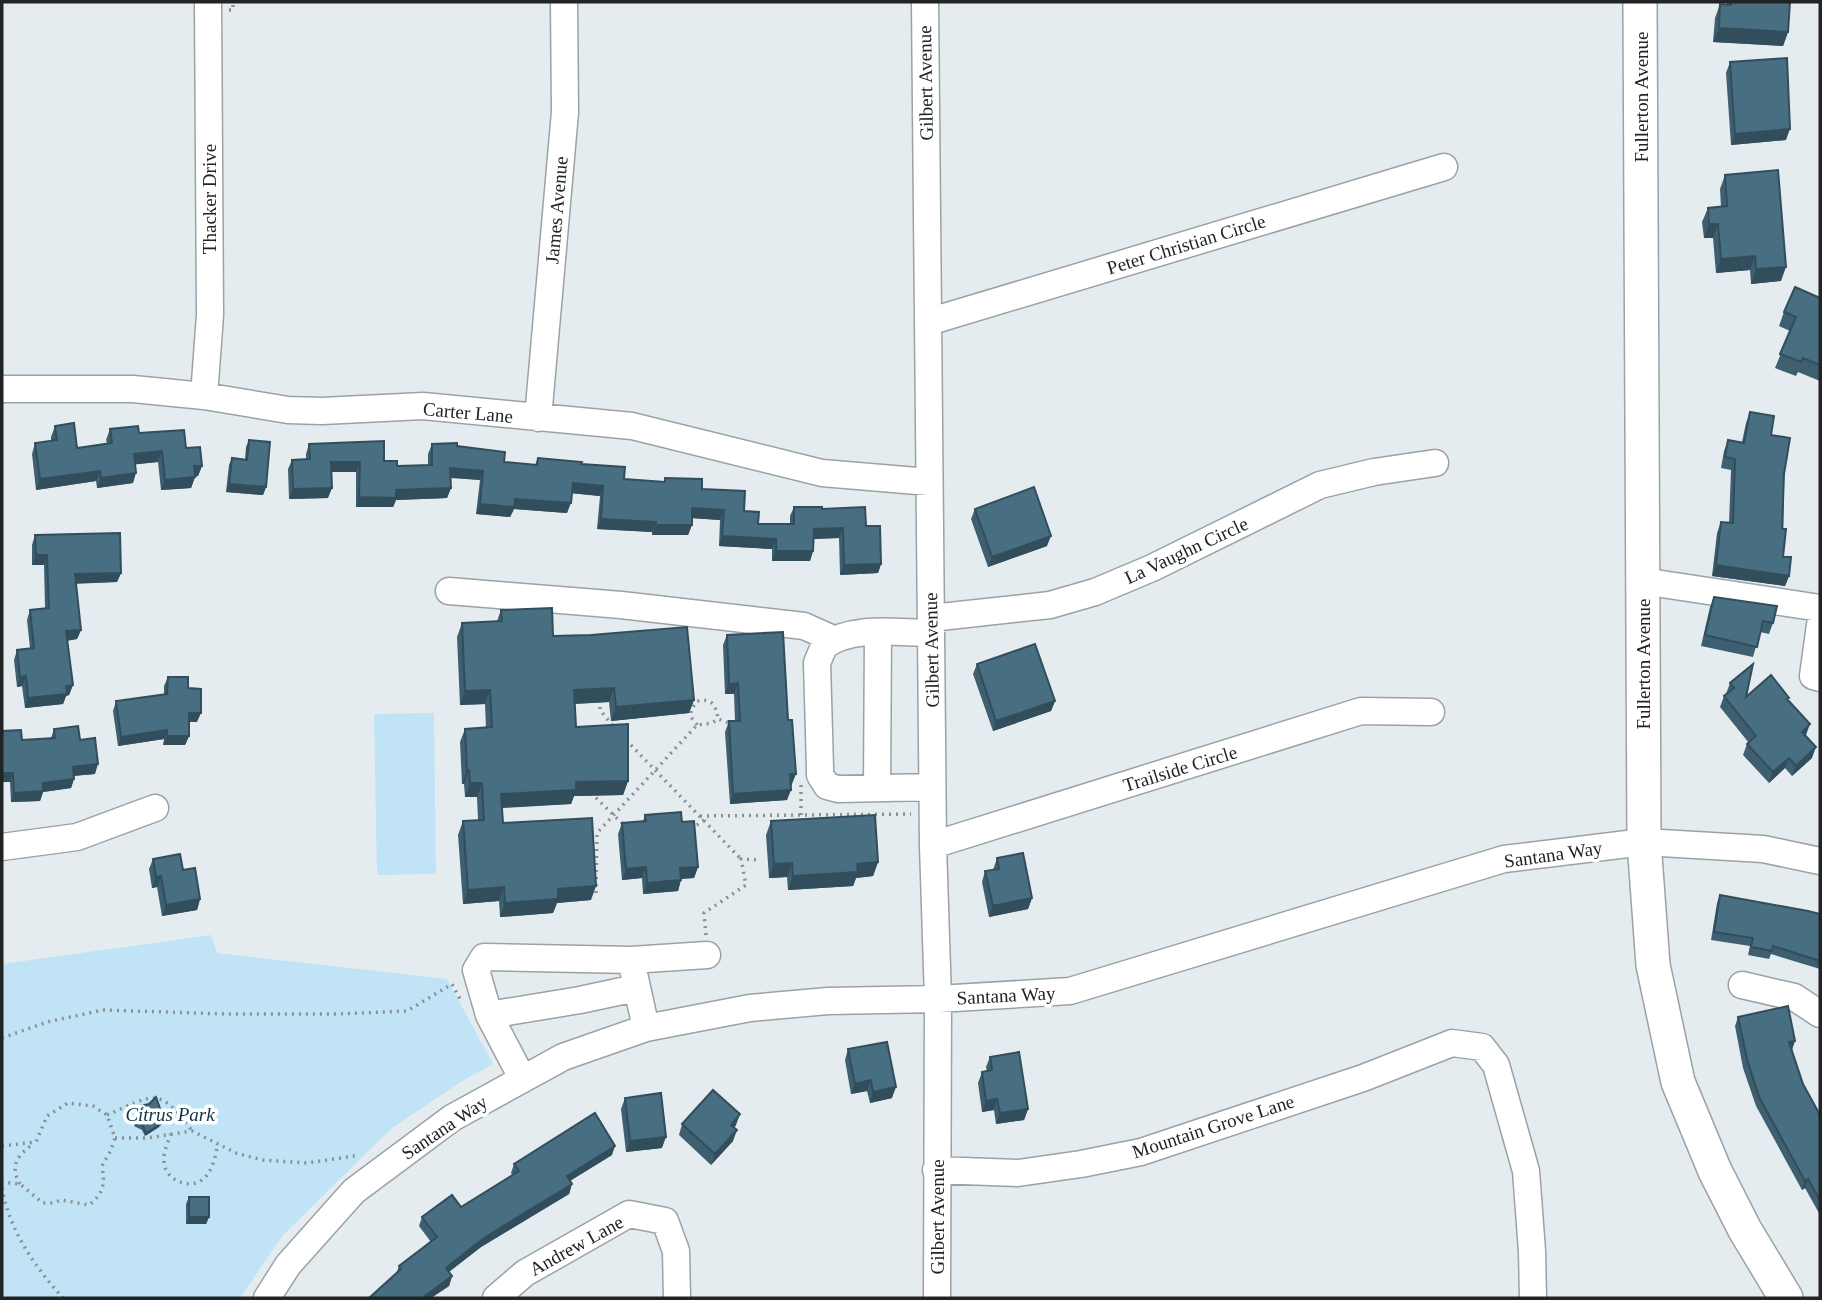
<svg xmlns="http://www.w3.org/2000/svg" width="1822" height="1300" font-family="Georgia,serif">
	<rect width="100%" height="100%" fill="#e5ecf0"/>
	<path fill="#c1e3f6" d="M434,713L436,874L377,875L374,714Z
		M211,935L217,953L447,979L493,1064L459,1083L392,1128L283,1235L240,1298H2V964Z"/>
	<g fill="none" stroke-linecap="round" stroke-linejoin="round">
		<defs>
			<path id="minor" d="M925,2L933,845L938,999L937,1298
				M928,322L1444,167
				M2,389H133L204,396L288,410L322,411L423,406L632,426L822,473L929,482
				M204,396L210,315L208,2
				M538,418L565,112L564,2
				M1642,581L1820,608
				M449,591L621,605L804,626L833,639
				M931,618L1050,605L1095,592L1152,568L1320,485L1374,472L1435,463
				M1820,625L1813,676L1820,678
				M931,633C897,633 853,625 824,646L817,663L820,768V775L827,786L838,789L932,787
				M877,788L878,633
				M933,845L1361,711L1431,712
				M2,847L77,837L155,808
				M631,960L707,955
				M1742,985L1794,997L1820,1014
				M489,1015L476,970L484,957L631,960L646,1028
				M522,1078L489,1015L580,1000L636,988
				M936,1170L1018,1173L1081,1164L1141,1152L1363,1078L1452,1043L1482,1047L1496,1065L1526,1171L1532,1251L1533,1298
				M267,1298L288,1265L354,1191L452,1118L563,1057L646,1028L750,1008L828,1001L938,999L1070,991L1504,859L1644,842L1763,849L1820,861
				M496,1298L525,1273L629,1214L665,1221L676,1251L677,1298"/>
			<path id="major" d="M1640,2L1644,842L1653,965L1678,1082L1715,1171L1745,1230L1786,1298"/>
		</defs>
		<use href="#minor" stroke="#9ba2a6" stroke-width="29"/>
		<use href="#major" stroke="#9ba2a6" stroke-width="36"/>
		<path stroke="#8a8f92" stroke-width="3.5" stroke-dasharray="2 5" stroke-linecap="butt" d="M229,10H233V2
			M600,700V710L613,726
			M697,725L691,717V710L697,701C712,698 716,705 718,719
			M626,740L741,859
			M801,785V815
			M593,792V795L625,826
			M700,816L911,814
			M691,829L704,820
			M596,893L597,833L697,725L712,723L718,719L732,724
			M706,935L704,913L746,885L741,859L760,860
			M2,1038L47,1022L103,1010L227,1014H338L407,1011L452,984L461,1001
			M107,1115C155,1094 159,1086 192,1131
			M171,1134C168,1142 163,1153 164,1161C164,1179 188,1190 202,1180C213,1172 215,1156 218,1144
			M115,1138H147L192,1131L236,1153L263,1160L307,1163L355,1156
			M2,1146L36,1142L47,1116L68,1103L93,1106L107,1115L115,1138L111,1150L102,1166C105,1184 104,1193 89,1205L61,1200L53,1203H43L20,1184L2,1182
			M20,1184C9,1166 18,1155 33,1144
			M2,1188C9,1230 35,1267 63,1298"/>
		<use href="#minor" stroke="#fff" stroke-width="26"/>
		<use href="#major" stroke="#fff" stroke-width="33"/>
	</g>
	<path fill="#3e5f70" d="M1727,2H1790L1788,32L1783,46L1713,42L1715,18L1720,4L1727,5Z
		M1730,62L1786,140L1731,145L1726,73Z
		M1725,175L1781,281L1751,284L1750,270L1716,273L1713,238H1704L1702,222L1708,208L1721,207L1720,189Z
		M1820,298V381L1798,372L1796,376L1775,368L1790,331L1779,326L1784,312Z
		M1750,412L1771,435L1784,474L1783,557L1789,576L1785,586L1712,576L1717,533L1721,522L1729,523L1731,470L1721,468L1724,451L1728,440L1742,442L1746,423Z
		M55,426L77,448L107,443L106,440L110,429L139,433L186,448L202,466L198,476L195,477L191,488L161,490L158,462L135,464L133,483L97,488L96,481L36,490L32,454L35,443L51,441V437Z
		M249,440L266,487L263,495L226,492L229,465L232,458L245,459L246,447Z
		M309,444L384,461L397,466L428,465V454L432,444L457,446L504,462L535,465L538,458L581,464L624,479L664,482L665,478L702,489L744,511L758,524H790V516L794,507L822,509L866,526L881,564L878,573L840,575L839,538L814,539L813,551L810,561H772V549L719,546L720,520L692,518V525L688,535H652V532L597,529L600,496L572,493L567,513L514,509L510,517L476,514L480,480L450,478L451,488L447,498L396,500L393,507H356V472H331L328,498L289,499L288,469L292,460L306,459V454Z
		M975,509L1047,546L988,567L971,519Z
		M35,535L121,573L117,582L76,583L81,630L77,639L67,641L73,685L69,695L66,696L63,704L25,708L22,686L17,687L14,660L17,650L30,648L27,620L30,610L45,608L44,565H32V545Z
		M1714,597L1773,623L1769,634L1760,632L1753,657L1701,646L1710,607Z
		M501,610L553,636L694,700L689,713L611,721L609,702L575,704L576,727L628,781L623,795L574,796L571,804L502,808L503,823L591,900L557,903L553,913L500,917L499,901L463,904L458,835L463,821L478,820L477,797H465L464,784H462L460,742L465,729L486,728L485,704L460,705L457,637L462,623L497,621Z
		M727,635L788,720L792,784L787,800L730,804L725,732L729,721H735L734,694H725L723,645Z
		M977,664L1055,701L1051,711L993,731L973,674Z
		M168,677L188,688L197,722H189V736L185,745H163L164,739L118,746L113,711L116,701L164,695V686Z
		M1730,683L1746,697L1789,698L1788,700L1806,736L1812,758L1792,776L1785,768L1769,783L1743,755L1747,744L1749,743L1720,707L1724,696L1726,694Z
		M54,729L80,740L95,774L74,776V779L71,788L43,792L40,801L11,802L10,782H2V731L22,740L51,738Z
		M645,815L682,822L698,867L694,878L681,879L678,891L643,894L642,878L622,880L618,834L622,823L643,821Z
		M771,821L878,862L873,876L856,878L853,886L788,890L787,877L769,878L766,835Z
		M997,858L1032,898L1028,909L989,917L982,882L985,871L993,870Z
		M153,859L183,870L200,899L197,910L162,916L157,887L152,888L149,869Z
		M1720,895L1820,914V969L1771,954L1769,959L1748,955L1750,946L1711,940L1717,903Z
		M1738,1017L1792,1050L1803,1084L1820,1115V1215L1805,1188L1802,1190L1756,1106L1743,1068L1735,1026Z
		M848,1049L892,1098L870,1103L867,1091L851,1094L845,1060Z
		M990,1057L1028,1109L1024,1120L996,1124L994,1110L982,1112L978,1083L982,1072L987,1071L986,1067Z
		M625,1098L662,1148L626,1152L621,1109Z
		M140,1106L162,1114L161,1118L158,1119L159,1127L145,1136L142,1130L134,1126L136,1122L142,1117L138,1110Z
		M682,1124L736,1125L734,1128L733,1141L711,1165L679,1135Z
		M612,1155L570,1181L572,1184L569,1194L481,1247L449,1272L452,1276L449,1286L431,1298H369L396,1274L399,1266L431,1242L419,1226L422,1217L461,1207L512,1175L511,1173L514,1164Z
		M189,1197L209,1217L206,1224H186V1204Z"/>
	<path fill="#324d5b" d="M1719,28L1788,32L1783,46L1713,42Z
		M1790,129L1786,140L1731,145L1735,134Z
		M1709,224H1718L1713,238H1704Z
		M1755,256L1750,270L1716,273L1721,259Z
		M1786,267L1781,281L1751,284L1756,269Z
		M162,451L158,462L130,465L134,454Z
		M331,462H360L356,472H327Z
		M194,466H202L198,476L190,477Z
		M450,468L483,471L480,480L447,477Z
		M100,471L96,481L36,490L40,479Z
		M136,473L133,483L97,488L101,478Z
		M195,477L191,488L161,490L165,480Z
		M573,483L603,486L600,496L569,493Z
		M229,484L266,487L263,495L226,492Z
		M332,488L328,498L289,499L293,489Z
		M451,488L447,498L396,500L393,507H356L359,497L396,490Z
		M515,499L571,503L567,513L514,509L510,517L476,514L480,504Z
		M692,508L724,510L720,520L689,518Z
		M601,519L656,522L652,532L597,529Z
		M656,525H692L688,535H652Z
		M843,528L839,538L810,539L814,529Z
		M722,536L776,539L772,549L719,546Z
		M1051,536L1047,546L988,567L992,557Z
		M776,551H813L810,561H772Z
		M36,555H47L44,565H32Z
		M881,564L878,573L840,575L844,565Z
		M1716,565L1789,576L1785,586L1712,576Z
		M121,573L117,582L72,584L75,574Z
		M81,630L77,639L63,641L66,631Z
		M26,676L22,686L17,687L20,677Z
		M738,683L734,694H725L729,684Z
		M73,685L69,695L66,696L63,704L25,708L28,698L66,686Z
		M614,688L609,702L569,704L574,690Z
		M490,690L485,704L460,705L465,691Z
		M694,700L689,713L611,721L616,707Z
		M1055,701L1051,711L993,731L996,721Z
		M189,713H201L197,722H186Z
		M1810,724L1806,735L1798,742L1802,732Z
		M167,730L164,739L118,746L121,737Z
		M167,736H189L185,745H163Z
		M1816,747L1812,758L1792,776L1796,766Z
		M1789,758L1785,768L1769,783L1773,772Z
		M98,764L95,774L69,776L73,767Z
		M467,770H469L464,784H462Z
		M2,773H13L10,782H2Z
		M790,774H796L792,784H787Z
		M74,779L71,788L43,792L40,801L11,802L14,793L43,783Z
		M628,781L623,795L574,796L571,804L496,808L501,794L576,782Z
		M470,783H482L477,797H465Z
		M791,790L787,800L730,804L733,794Z
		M878,862L873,876L856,878L853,886L788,890L793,876L857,864Z
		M792,863L787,877L769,878L774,864Z
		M646,867L642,878L622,880L626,869Z
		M698,867L694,878L677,879L680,868Z
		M161,876L157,887L152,888L156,877Z
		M681,880L678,891L643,894L647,883Z
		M596,886L591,900L557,903L553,913L500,917L505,903L558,889Z
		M504,887L499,901L463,904L468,890Z
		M1032,898L1028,909L989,917L993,906Z
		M200,899L197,910L162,916L166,905Z
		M1795,1041L1792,1050L1789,1042Z
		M871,1080L867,1091L851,1094L855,1084Z
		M896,1087L892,1098L870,1103L873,1092Z
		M997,1099L994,1110L982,1112L986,1101Z
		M1028,1109L1024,1120L996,1124L1000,1113Z
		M740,1114L736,1125L727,1136L731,1125Z
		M161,1124L159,1127L145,1136L146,1133Z
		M737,1130L733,1141L711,1165L715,1154Z
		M666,1137L662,1148L626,1152L630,1141Z
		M615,1146L612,1155L563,1185L567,1176Z
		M1808,1179L1805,1188L1802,1190L1805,1181Z
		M572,1184L569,1194L481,1247L442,1277L446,1268L484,1238Z
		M189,1217H209L206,1224H186Z
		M452,1276L449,1286L431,1298H422Z"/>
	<path fill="#486e82" stroke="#324d5b" stroke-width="2" d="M1731,2H1790L1788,32L1719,28L1720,4L1731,5Z
		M1787,58L1790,129L1735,134L1730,62Z
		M1778,170L1786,267L1756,269L1755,256L1721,259L1718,224H1709L1708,208L1727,206L1725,175Z
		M1795,287L1820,298V365L1803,358L1801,362L1780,354L1796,317L1784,312Z
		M1750,412L1774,416L1771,435L1790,438L1784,474L1782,529H1786L1783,557H1791L1789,576L1716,565L1721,522L1733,523L1735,459L1725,457L1728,440L1744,443Z
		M74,423L77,448L112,443L110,429L138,426L139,433L184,430L186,448L200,447L202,466H194L195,477L165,480L162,451L134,454L136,473L101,478L100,471L40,479L35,443L57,440L55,426Z
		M249,440L270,442L266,487L229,484L232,458L247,460Z
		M384,441V461H397V466L432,465V444L457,443V446L505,452L504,462L537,465L538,458L582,462L581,464L625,467L624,479L665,482V478L702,479V489L745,491L744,511L759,512L758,524H794V507H822V509L865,507L866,526H880L881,564L844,565L843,528L814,529L813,551H776V539L722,536L724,510L692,508V525H656V522L601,519L603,486L573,483L571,503L515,499L514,507L480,504L483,471L450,468L451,488L396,490V498L359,497L360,462H331L332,488L293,489L292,460L310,459L309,444Z
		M1034,487L1051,536L992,557L975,509Z
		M120,533L121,573L75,574L81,630L66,631L73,685L66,686L67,694L28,698L26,676L20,677L17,650L34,648L30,610L49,608L47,555H36L35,535Z
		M1714,597L1777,606L1773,623L1763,621L1757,647L1705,635Z
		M552,608L553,636L591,635L687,627L694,700L616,707L614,688L574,690L576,727L628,724V781L576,782V790L501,794L503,823L592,818L596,886L558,889V899L505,903L504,887L468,890L463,821L484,820L482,783H470L469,770H467L465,729L492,727L490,690L465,691L462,623L502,621L501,610Z
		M783,632L788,720H792L796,774H790L791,790L733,794L729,721H740L738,683L729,684L727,635Z
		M1035,644L1055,701L996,721L977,664Z
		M1753,664L1746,697L1771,675L1789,698L1787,699L1810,724L1802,732L1816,747L1796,766L1789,758L1773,772L1747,744L1756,736L1724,696L1734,688L1730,683Z
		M168,677H188V688L201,689V713H189V736H167V730L121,737L116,701L167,694Z
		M78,726L80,740L95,738L98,764L73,767L74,779L43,783V791L14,793L13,773H2V731L21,730L22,740L55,738L54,729Z
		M681,812L682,822L694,821L698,867L680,868L681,880L647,883L646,867L626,869L622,823L646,821L645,815Z
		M875,815L878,862L857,864L858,872L793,876L792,863L774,864L771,821Z
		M1023,853L1032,898L993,906L985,871L999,869L997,858Z
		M180,854L183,870L195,868L200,899L166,905L161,876L156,877L153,859Z
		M1720,895L1808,911L1820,914V961L1773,946L1772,951L1751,947L1753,938L1714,932Z
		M1788,1006L1795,1041L1789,1042L1803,1084L1820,1115V1200L1808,1179L1805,1181L1759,1097L1747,1059L1738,1017Z
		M887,1042L896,1087L873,1092L871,1080L855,1084L848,1049Z
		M1019,1052L1028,1109L1000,1113L997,1099L986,1101L982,1072L992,1070L990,1057Z
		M713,1090L740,1114L731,1125L737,1130L715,1154L682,1124Z
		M661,1093L666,1137L630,1141L625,1098Z
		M156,1097L162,1114L156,1117L161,1124L146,1133L143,1126L136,1122L145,1115L140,1106L149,1104Z
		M595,1113L615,1146L567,1176L572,1184L484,1238L446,1268L452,1276L422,1298H369L401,1269L399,1266L437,1237L422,1217L452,1195L461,1207L519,1171L514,1164Z
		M189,1197H209V1217H189Z"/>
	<g text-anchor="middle" stroke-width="7" stroke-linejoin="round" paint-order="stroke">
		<g font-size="19" fill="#212325" stroke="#fff">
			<text transform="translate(925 83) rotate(-91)" y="7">Gilbert Avenue</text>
			<text transform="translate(1641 97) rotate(-90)" y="7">Fullerton Avenue</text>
			<text transform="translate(209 199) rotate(-90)" y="7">Thacker Drive</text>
			<text transform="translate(556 210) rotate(-85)" y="7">James Avenue</text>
			<text transform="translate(1186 244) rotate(-17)" y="7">Peter Christian Circle</text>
			<text transform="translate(468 412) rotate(5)" y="7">Carter Lane</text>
			<text transform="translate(1186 550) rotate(-25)" y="7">La Vaughn Circle</text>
			<text transform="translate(931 650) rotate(-91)" y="7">Gilbert Avenue</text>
			<text transform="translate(1643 664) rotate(-90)" y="7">Fullerton Avenue</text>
			<text transform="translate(1180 768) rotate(-17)" y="7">Trailside Circle</text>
			<text transform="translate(1553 854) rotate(-8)" y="7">Santana Way</text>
			<text transform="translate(1006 995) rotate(-3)" y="7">Santana Way</text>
			<text transform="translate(1213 1126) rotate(-18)" y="7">Mountain Grove Lane</text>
			<text transform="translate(444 1127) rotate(-34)" y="7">Santana Way</text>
			<text transform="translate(937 1217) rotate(-90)" y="7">Gilbert Avenue</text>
			<text transform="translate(576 1245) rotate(-29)" y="7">Andrew Lane</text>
		</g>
		<g font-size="19" font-style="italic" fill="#103344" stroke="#fff">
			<text x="170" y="1121">Citrus Park</text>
		</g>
	</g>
	<rect width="1822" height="1300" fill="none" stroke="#212325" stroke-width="7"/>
</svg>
